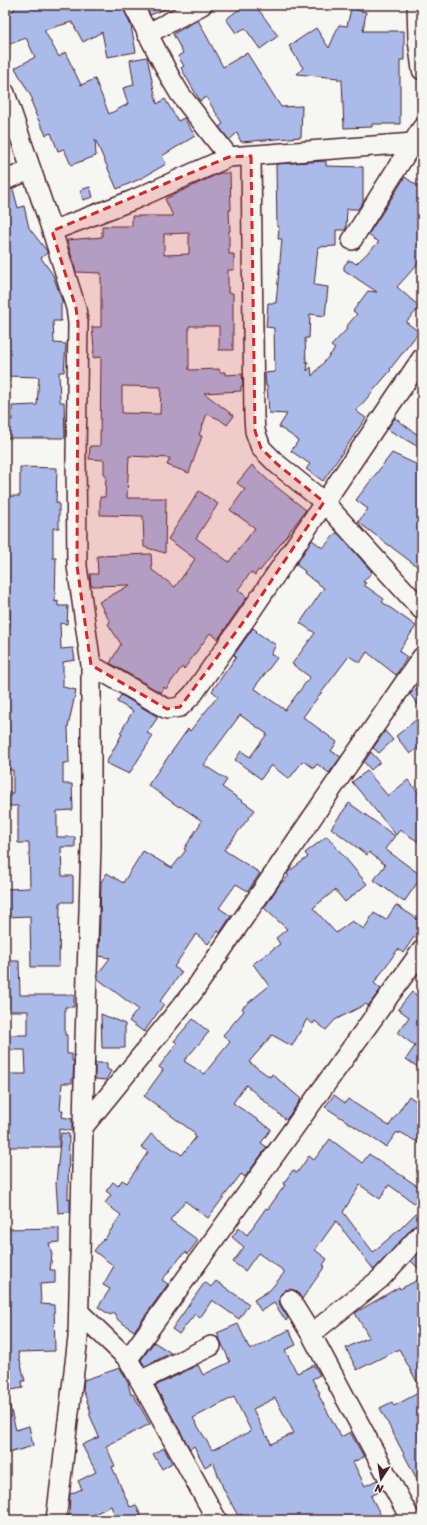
<svg xmlns="http://www.w3.org/2000/svg" width="427" height="1525" font-family="Sriracha,sans-serif">
	<rect width="100%" height="100%" fill="#f6f6f2"/>
	<filter id="ink" filterUnits="userSpaceOnUse"><feTurbulence type="fractalNoise" baseFrequency=".025" numOctaves="2"/><feDisplacementMap in="SourceGraphic" scale="8" xChannelSelector="R" yChannelSelector="G"/><feConvolveMatrix kernelMatrix="1 2 1 2 8 2 1 2 1" color-interpolation-filters="sRGB"/></filter>
	<g filter="url(#ink)">
		<path fill="#aabbea" stroke="#4a1f2b" fill-rule="evenodd" d="M13,5H81L82,8L99,5H122L131,26L136,52L107,57L102,32L83,42L72,22L44,30L59,57L65,52L81,85L95,79L109,114L128,104L123,88L134,85L130,60L147,57L157,104L165,99L178,121L184,118L195,136L162,156L166,164L142,178L117,189L95,139L96,156L71,165L64,149L58,151L51,133L46,135L35,113H36L31,101L33,100L15,68L35,57L26,38L10,44L9,41L5,43V13L15,10Z
			M145,5H174V6L150,15Z
			M245,5H255L278,36L260,49L245,28L236,33L226,19Z
			M351,9L366,12L363,31H404V60H400V124H372V127L344,128L342,80H338V78L297,74L303,68L289,46L316,28L329,48L339,25L347,26Z
			M198,20L223,67L247,53L281,107L302,106L301,137L241,142L237,133L229,140L219,127L223,124L206,97L200,101L181,68L184,66L178,56L183,53L173,34Z
			M326,161V166L363,167V202L358,209H347L346,228L345,230H336V246L318,247L314,285L328,287L325,316L310,314L309,338H305L306,362H308L307,371L311,367L312,376L335,349L331,346L347,329L346,327L357,314L353,311L368,291L377,292L344,270V266L348,261H352L356,264L379,242L368,235L405,177L422,189V259L397,287L420,307L406,322L419,332L390,369L391,370L356,411L366,418L323,481L306,469L310,464L291,451L298,441L297,439L279,427L287,414L269,413L267,386H266L265,373L275,372L274,328L266,327L268,303H276L282,239H278L279,227H277L276,164Z
			M220,173H230L231,210H229L230,231H229V254H234V270H228V293H233V350H219V326H189V370L219,369L220,372H225V375L242,374L243,386H241V391L204,393L234,416L227,425L219,419L207,414L199,435L202,436L189,473L167,465L170,458L129,456L127,498H166L165,553L144,547L143,516L100,515V497H105L106,476H104V460L89,459L90,446H100L101,357L93,358L94,348L92,327H101V273L76,272L67,240L102,237V226H132V216H173L165,199ZM189,233V254L164,255V234ZM122,386L161,387L160,414L122,413Z
			M90,187L93,197L83,200L80,190Z
			M13,189L18,208L24,206L29,228L47,251V253L41,258L53,275L63,303H61V321H53L54,343L66,344L64,372H59L60,402H64L65,438H5V419L12,420V406L37,405L39,377L5,376V191Z
			M395,418L422,438V449L387,429Z
			M392,453L422,467V570L358,522L368,509L356,500Z
			M252,465L269,481L306,510L260,571L258,570L255,575L251,572L238,590L247,597L218,639L210,633L184,669L182,667L166,689L164,687L161,693L110,663L121,644L108,624L110,622L99,602L130,585L91,586L90,574H98L97,556L151,554L152,570L175,587L195,559L168,539L199,491L218,504L196,538L229,562L255,528L230,510L245,489L237,483Z
			M20,467L57,468L56,503H59V528H53V558H56L55,602L58,601V606H68L67,624L60,623L61,649L73,648L75,660L63,662V687L76,690L68,727L69,763H63V784H72L73,810L57,811V837H75V847H61L62,876H73V902H60L59,967H31L30,916L5,917V889L30,888L29,843H18V806H5V793H13V770H8V756H5V626H10V599H5V496H20Z
			M336,533H338L372,572L363,582L366,583L364,585L384,599L382,602L416,626L399,651L407,657L396,675L367,652L360,663L349,656L303,717L337,742L331,751L341,757L329,773L317,764L314,768L303,761L289,779L271,765L261,779L235,760L241,751L250,757L267,734L240,715L215,749L204,765L227,780L222,787L255,810L224,850L260,873L248,891L236,884L219,908L231,916L220,933L218,931L208,944L196,934L174,967L182,972L160,1001L164,1004L144,1032L129,1021L138,1009L98,979V974L110,958L99,956L101,882L107,873L123,883L143,851L172,868L186,850L184,849L202,821L180,806L179,807L148,785L188,729L190,731L218,696L212,691L236,657L234,655L253,628L257,631L256,632L276,645L271,654L277,658L254,688L285,710L310,677L292,664L315,633L300,623L324,588L304,573L305,571L296,565L312,540L323,548Z
			M418,687L422,692V710L410,694Z
			M121,695L158,717L147,733L153,736L129,774L106,763L122,734L120,733L133,711L117,702Z
			M422,715V745L410,754L396,736Z
			M385,731L393,740L379,753L373,748Z
			M371,752L380,762L371,770L364,762Z
			M367,771L388,796L408,780L422,797V844L400,830L396,835L352,782Z
			M349,803L395,836L385,849L422,876L404,902L374,880L385,865L369,852L367,855L331,828Z
			M327,836L367,884L345,902L335,890L313,908L336,933L352,921L364,929L374,913L386,920L396,905L419,920L417,923L422,927V939L418,940L414,937L403,953L398,949L374,983L381,989L368,1006L366,1004L335,1020L326,1030L315,1021L313,1024L307,1019L292,1046L272,1035L249,1062L270,1077L272,1074L301,1099L286,1120L246,1085L233,1103L271,1129L261,1143L267,1147L245,1177L241,1174L208,1218L185,1201L170,1220L198,1240L188,1254L186,1252L183,1254L162,1280L168,1284L134,1331L118,1320L114,1313L110,1315L98,1307L110,1289L103,1285L114,1266L94,1251L103,1239L104,1240L121,1215L105,1203L111,1195L106,1191L113,1182L118,1186L122,1180L127,1183L148,1152L141,1147L151,1134L182,1155L196,1137L194,1135L195,1133L144,1096L163,1070L159,1067L177,1043L174,1041L193,1019L209,1032L184,1061L204,1074L230,1042L223,1035L244,1011L242,1008L269,986L253,964L280,944L276,938L287,929L264,908L280,884L289,876L287,874L288,872L308,857L305,853Z
			M5,961H19L20,995H74V1007H65V1035H67V1054H72V1061H74L73,1078H72V1083H62L60,1110H63L62,1117L72,1119V1131L59,1129V1147H6L5,1074H26L25,1050H7V1035H28V1011H5Z
			M412,992L422,999V1070L406,1059L415,1046L398,1033L409,1017L398,1009Z
			M101,1014L125,1024V1048H102Z
			M95,1063H107V1069L111,1071L106,1080L95,1079Z
			M334,1095L345,1103L348,1099L389,1126L409,1096L420,1104L415,1110L422,1114V1145L400,1132L399,1134L397,1132L386,1147L325,1107Z
			M61,1133L69,1134L68,1199L70,1198V1212L58,1213L56,1183Z
			M330,1139L362,1163L369,1154L422,1189V1222L414,1226L374,1270L336,1221L315,1250L327,1259L323,1265L325,1266L302,1299L296,1291L290,1289L285,1290L280,1295L279,1300L280,1305L288,1318L286,1321L274,1303L261,1311L254,1300L270,1290L284,1273V1271L258,1253L245,1271L233,1262L244,1247L232,1237L239,1228L247,1235L266,1208L268,1209L285,1185L283,1184L293,1170L297,1173L309,1156L314,1160ZM360,1185L380,1199L389,1185L421,1208L400,1229L373,1252L343,1212Z
			M59,1228V1242L49,1243L52,1255L50,1270H55V1283L40,1284L41,1304L54,1305L55,1351L18,1352L25,1381H22L23,1388L5,1391L6,1229Z
			M422,1249V1272L411,1261Z
			M422,1278V1391L399,1349L357,1370L346,1348L369,1337L355,1313L399,1287L400,1289Z
			M216,1281L249,1304L239,1319L212,1300L200,1318L195,1314L179,1334L172,1329L205,1282L211,1287Z
			M238,1324L250,1350L289,1330L296,1345L285,1350L297,1373L314,1365L320,1375L312,1379L320,1393L318,1394L341,1437L350,1432L364,1457L353,1462L365,1486L377,1480L383,1490L371,1496L383,1520H244L241,1514L238,1516L223,1488L213,1462L205,1467L194,1446L190,1449L155,1386L198,1365L203,1375L230,1362L217,1333ZM234,1397L251,1431L212,1450L193,1418ZM275,1398L294,1433L271,1444L268,1436L266,1437L253,1409Z
			M154,1342L171,1353L145,1366L141,1360Z
			M120,1368L128,1383L131,1395L133,1394L150,1424L106,1446L115,1466L112,1467L130,1507L136,1505L143,1520H117L111,1506L82,1520H69L70,1494L82,1489L78,1481L96,1472L82,1445L99,1437L89,1413H91L83,1389L84,1380Z
			M422,1391V1489L380,1408L392,1402L394,1406Z
			M9,1403L16,1430L29,1426L33,1446L5,1454V1404Z
			M164,1448L172,1463L162,1469L153,1454Z"/>
		<g fill="none" stroke-linecap="round" stroke-linejoin="round">
			<defs>
				<path id="minor" d="M133,5L171,79L180,94L229,157
					M417,5L418,40L422,70
					M147,34L202,5
					M5,93L52,231L76,308L78,323L76,456L77,566L91,665V846L85,1040L78,1338L56,1520
					M251,156L254,417L255,431L261,448L277,464L324,502L422,610
					M5,180L31,170
					M52,231L133,200L229,157L413,143L422,150
					M352,240L422,128
					M91,665L167,709L180,707L193,694L247,617L422,358
					M84,1126L193,992L422,657
					M290,1300L311,1334L411,1520
					M79,1312L128,1359L217,1520
					M311,1334L380,1279L422,1233
					M128,1359L422,950
					M140,1381L211,1346"/>
			</defs>
			<use href="#minor" stroke="#4a1f2b" stroke-width="22"/>
			<use href="#minor" stroke="#f6f6f2" stroke-width="19"/>
		</g>
	</g>
	<path fill="#d62828" fill-opacity="0.2" stroke="#d62828" stroke-width="3" stroke-dasharray="8 5" stroke-linejoin="round" d="M251,156L255,431L261,448L277,464L324,502L247,617L180,707L167,709L91,665L77,566L78,323L76,308L52,231L229,157Z"/>
	<rect width="427" height="1525" fill="none" stroke="#f6f6f2" stroke-width="20"/>
	<rect x="10" y="10" width="407" height="1505" fill="none" stroke="#4a1f2b" stroke-width="1.5" filter="url(#ink)"/>
	<g transform="translate(381 1479) rotate(192)" stroke="#f6f6f2" stroke-width="3" paint-order="stroke">
	<path d="M0-3L7 15L0 10L-7 15Z" fill="#4a1f2b"/>
	<text y="-6" font-size="11" font-weight="bold" text-anchor="middle" fill="#4a1f2b">N</text>
	</g>
</svg>
